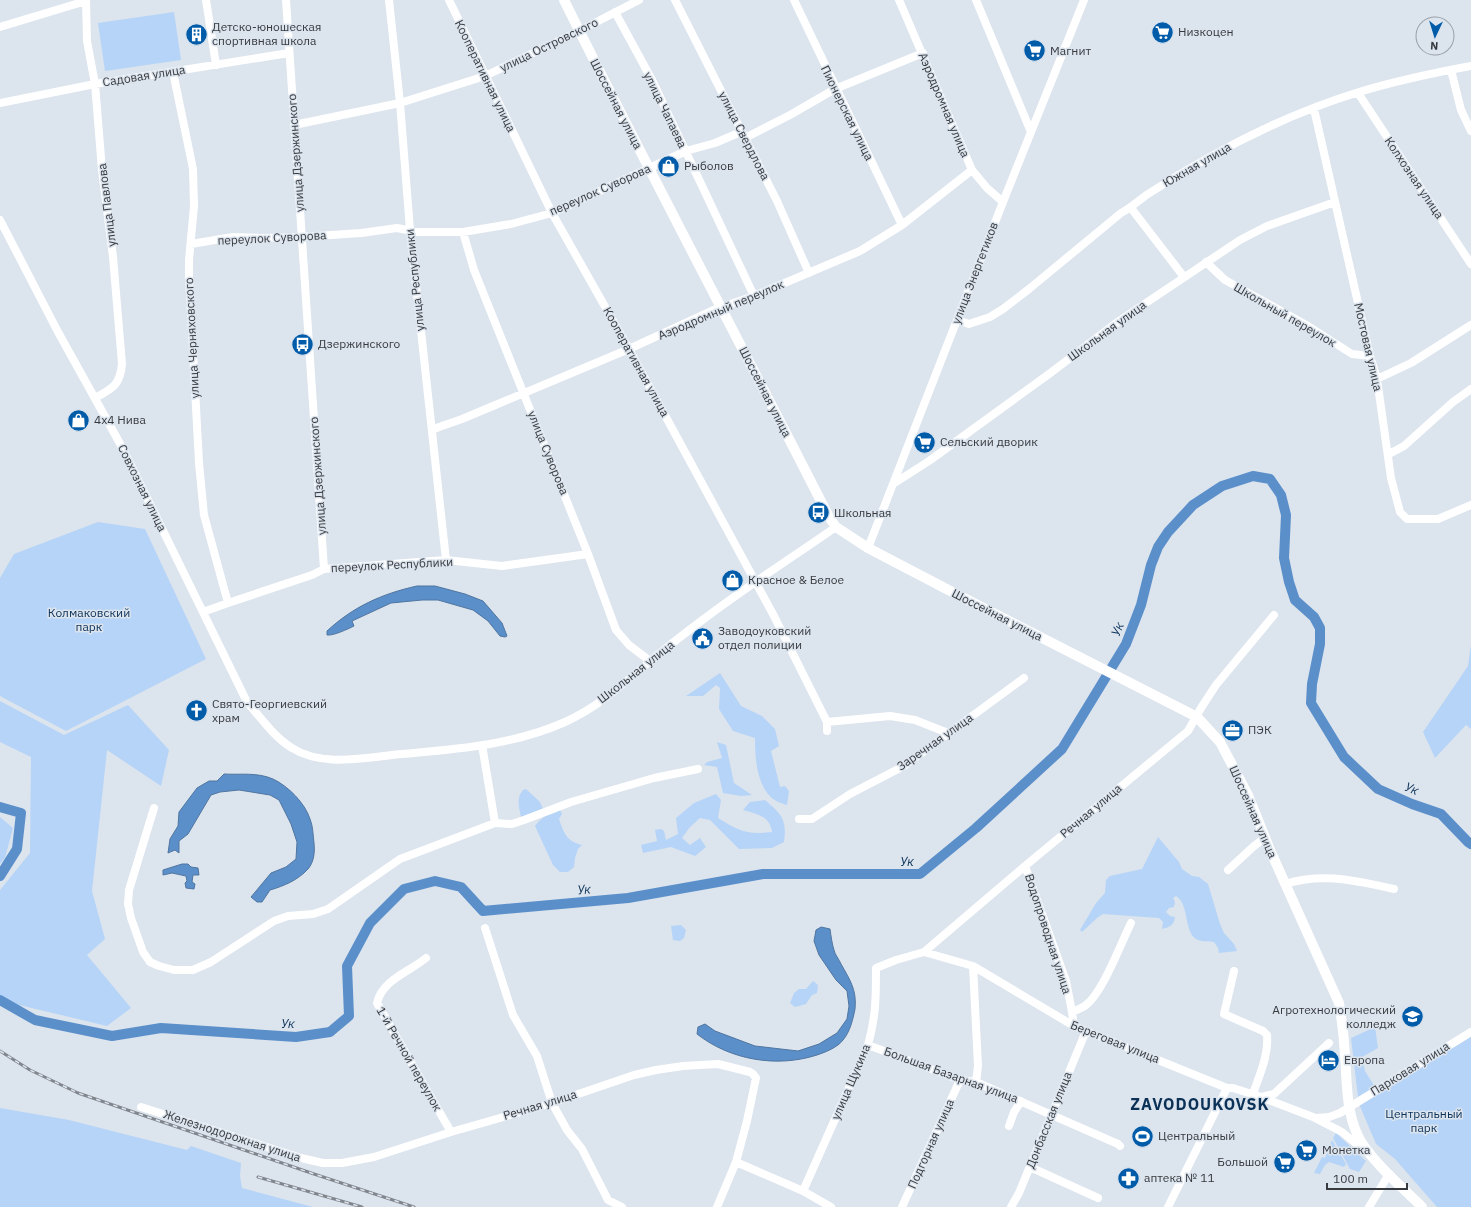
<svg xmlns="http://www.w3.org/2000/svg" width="1471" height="1207" font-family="'IBM Plex Sans',sans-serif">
	<rect width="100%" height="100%" fill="#dce4ee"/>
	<path fill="#b6d4f7" d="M174,12L181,60L105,71L98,23Z
		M98,522L145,529L206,659L66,731L0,696V578L14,554Z
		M1471,645V729L1466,725L1435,758L1423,732L1468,666Z
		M720,673L741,706L762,716L775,729L779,746L771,751L780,787L785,786L789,791L787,805C780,803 772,800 768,794C756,779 755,756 755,738L733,731L719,709L720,688L716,685L703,696H686Z
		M0,701L64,735L128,705L169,750L161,786L107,750L92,891L105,939L87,955L131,1008L107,1026L15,1004L0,995V890L30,853L31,757L0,742Z
		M717,742L726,745L734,783L752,795L741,796L723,793L717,767L704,765L707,762L722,758Z
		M526,789L540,802L543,809L521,817C519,807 516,798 523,790Z
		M716,794L721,800L718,818C739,831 747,835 772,832C770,816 757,814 743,810L750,802L765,800C782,815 787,819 784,842L772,848L739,849L710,820L700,818L690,827L682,838L690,845L700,838L706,847L695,856L671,847L643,853L641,845L657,841L655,830L661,829L664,831L666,840L678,834L676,818L694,803Z
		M560,810L562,814L559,819C564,833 566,841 582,845L578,849L575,858L574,867L568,872H560L553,865L535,826C545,813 548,817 560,810Z
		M0,817L13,828L5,858L0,864Z
		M1158,837L1179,862L1182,869L1192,876L1199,877L1208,884L1220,924L1224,933L1234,944L1237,951L1219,953L1218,948L1214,942C1209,941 1203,942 1198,940C1183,934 1190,904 1176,896L1173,898L1175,902L1174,907L1169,908L1166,912L1170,916L1175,917C1174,925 1170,927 1162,929L1163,922L1159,918L1103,914L1097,918L1082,932L1080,930L1096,903L1105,893L1106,880L1110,876L1142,869Z
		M681,925L686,930L684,938L680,941L673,940L671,926Z
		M813,981L818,985L817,993L812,995L806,1004L795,1007L790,1003L794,993L799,989H806Z
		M1375,1027L1378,1048L1362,1057L1365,1071L1375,1087L1358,1097L1351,1038Z
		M1471,1035V1207H1437L1395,1159L1376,1144L1359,1104Z
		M0,1108L69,1120L187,1150L191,1146L241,1163L240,1176L242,1188L313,1207H0Z
		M1336,1133L1366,1161L1359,1172L1350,1169L1333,1138Z
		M1332,1140L1346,1164L1344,1167L1329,1162L1325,1165L1320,1174L1314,1173L1322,1157L1325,1158Z"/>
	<path fill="#5b8fca" stroke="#5076a0" d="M417,586H435L465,594L483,601L502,623L507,636L505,637L500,636L488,621L473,610L438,600H422L391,603L352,621L354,626C348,629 333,636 327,635V631C353,607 381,594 417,586Z
		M224,774C240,775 257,772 273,779C288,786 305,803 310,819C313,826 313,835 314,843C315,852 314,862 308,869C298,880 284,886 270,890L262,902H257L251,897L271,873L286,867L296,859L297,842L291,824L279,800L270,795L239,790L220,792L211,795L188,834L179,841V853L175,850L168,853L170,839L178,826L179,812L197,788L209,781H217Z
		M182,864H188L191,867L198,868L199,875H193L192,882L195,884L194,889L186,888L185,883L187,881L186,876L172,873L163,875V870Z
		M821,927L830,929C831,936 832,944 834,950C835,955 839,959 841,964C850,980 857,990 855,1009C853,1019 850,1032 843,1040C838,1047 826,1052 817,1055C777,1068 730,1060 697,1034L698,1027L705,1024L715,1031L755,1046L798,1051L819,1044L837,1033L847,1019L849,1006L847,991L836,980L819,955L814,941L816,930Z"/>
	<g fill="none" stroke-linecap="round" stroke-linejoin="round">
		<path stroke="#5b8fca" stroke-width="10" d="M0,807L21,813L17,849L0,876
			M0,1000L35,1020L112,1036L161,1028L296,1037L330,1032L349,1016L347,966L370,923L404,889L435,881L461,887L483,911L628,898L763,874H920L976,828L1062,749L1126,644L1141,605L1151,565L1158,547L1168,532L1193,505L1222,486L1253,476L1270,479L1281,495L1286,515L1284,558L1289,582L1295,600L1314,617L1320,628V644L1312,684L1311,703L1344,757L1378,789L1412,804L1441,814L1468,842L1471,844"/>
		<path stroke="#fff" stroke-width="8" d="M86,0L87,41L95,84L102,170L113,257L122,364C120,385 113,388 95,398
			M206,0L216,65
			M286,0L324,569
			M389,0L400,103L410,230L446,560
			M449,0L552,213L629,349L774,616L827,722V731
			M675,0L777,201L809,273
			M794,0L902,225
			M899,0L972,170L987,188L1003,202
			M976,0L1031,132
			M615,12L652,80L754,296
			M0,27L86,1
			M1451,70L1461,110L1471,131
			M173,72L193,169L194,206L189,260V277L199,463L204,515L228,603
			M1358,93L1471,264
			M0,103L95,84L289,53
			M1314,109L1370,356L1377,379L1391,478L1400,512L1407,519H1438L1471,505
			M294,125L400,103L485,76L579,31L639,0
			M745,138L790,115L835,89L923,53
			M1131,208L1184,277
			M0,220L58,332L123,449L247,702C261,718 274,737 292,748C323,768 368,757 402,754C457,749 514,745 565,722C597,708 622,685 648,663C661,652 675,641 688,631C735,594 787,561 836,527
			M463,232L474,270L588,554L616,630L629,645L650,661
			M191,244L233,237L263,238L301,237L361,233L397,228L417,232H463L511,224L552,213L686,151L715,143L741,132
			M1206,262L1225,280L1308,326L1352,354L1370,356
			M957,320L969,324L990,317L1003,309L1029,289L1121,213C1131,208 1139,200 1148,194C1168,181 1188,169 1208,158C1256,131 1307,108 1359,92C1396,81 1433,73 1471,66
			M1377,379L1411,363L1471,325
			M432,430L439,427L462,419L629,349L716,309L754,296L860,251L902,225L972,170
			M1389,454L1404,446L1453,402L1471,389
			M893,484L929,461L1049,374L1119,321L1240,240L1267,226L1335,202
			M868,548L1003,202L1084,0
			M203,612L228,603L312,575L324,569L446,560L502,566L588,554
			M827,722L890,716L915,720L948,733
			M482,745L495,823
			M154,808L129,890L128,904L131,918L143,952L150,962L159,966L174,970H193L211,962L274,921L288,916L313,914L328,909L400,859L495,823L512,824L524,820L571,802L654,778L698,769
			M799,819H812L850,794L904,766L1024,678
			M1025,866L1066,981L1072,1012L1074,1026
			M1228,870L1254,846L1265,838
			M1285,884C1323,872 1356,881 1394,889
			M485,928L513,1015L537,1056L552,1103L567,1130L582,1149L608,1200L622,1207
			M924,952L973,966L1074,1026L1227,1088H1233L1261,1097L1313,1117L1342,1132L1365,1151
			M426,958C409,972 382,980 377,1003L451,1132
			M973,966L978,1066L976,1082
			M1234,971L1224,1014L1263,1031L1267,1035C1269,1055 1259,1076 1253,1094
			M1072,1012C1077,1010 1082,1008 1086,1005C1103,992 1121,943 1131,923
			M868,1045L960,1080L976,1082L1118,1144L1120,1146
			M1261,1097L1274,1094L1329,1043
			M141,1107L301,1158L323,1163H342L374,1157L451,1132L552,1103L634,1075L656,1070L683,1066L718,1064L750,1072L753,1074L756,1078L747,1121L736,1162L717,1207
			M1316,1118L1329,1117L1340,1113L1471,1032
			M1009,1126L1014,1112L1021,1101
			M736,1162L803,1191L831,1207
			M1030,1167L1098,1198
			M803,1191L868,1045C876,1016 876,997 876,968L896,960L924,952L1025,866L1188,731L1201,708L1216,685L1274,615
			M902,1207L960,1080
			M1011,1207L1019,1193L1086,1031
			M1168,1207L1227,1088
			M1369,1207L1389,1174"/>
		<path stroke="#fff" stroke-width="10" d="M564,0C650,174 741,344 829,517L836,527L868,548L958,595L1197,717L1220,742L1248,795L1270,850L1339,1003C1342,1020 1344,1037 1345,1055C1347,1082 1346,1111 1358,1136C1369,1159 1403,1188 1422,1207"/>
		<defs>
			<path id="rail" d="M0,1051L30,1070L78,1093L314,1174L414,1207
				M258,1177L362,1207"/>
		</defs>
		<use href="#rail" stroke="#81868d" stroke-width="3"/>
		<use href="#rail" stroke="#dce4ee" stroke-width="1.5" stroke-dasharray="4.5" stroke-linecap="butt"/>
	</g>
	<defs>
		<symbol id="supermarket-disc" viewBox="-11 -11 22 22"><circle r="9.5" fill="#005ca9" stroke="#dce4ee"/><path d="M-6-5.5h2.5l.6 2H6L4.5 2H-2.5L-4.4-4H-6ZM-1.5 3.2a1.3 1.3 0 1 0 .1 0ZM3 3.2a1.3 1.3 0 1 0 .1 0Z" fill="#fff"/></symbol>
		<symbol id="building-disc" viewBox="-11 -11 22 22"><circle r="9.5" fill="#005ca9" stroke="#dce4ee"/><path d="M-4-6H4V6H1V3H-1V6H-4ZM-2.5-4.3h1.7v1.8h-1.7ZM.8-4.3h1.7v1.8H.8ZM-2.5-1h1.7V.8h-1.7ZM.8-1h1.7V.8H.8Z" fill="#fff"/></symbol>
		<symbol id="shop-disc" viewBox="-11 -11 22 22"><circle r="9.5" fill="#005ca9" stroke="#dce4ee"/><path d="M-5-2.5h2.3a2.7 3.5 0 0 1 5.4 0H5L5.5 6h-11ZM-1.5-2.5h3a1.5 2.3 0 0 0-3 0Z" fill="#fff"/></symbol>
		<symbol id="bus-disc" viewBox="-11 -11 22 22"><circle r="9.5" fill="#005ca9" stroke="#dce4ee"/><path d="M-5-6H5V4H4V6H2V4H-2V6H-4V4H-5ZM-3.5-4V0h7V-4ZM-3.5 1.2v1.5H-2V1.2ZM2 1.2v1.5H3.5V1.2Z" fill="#fff"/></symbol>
		<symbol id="civic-disc" viewBox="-11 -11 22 22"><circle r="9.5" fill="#005ca9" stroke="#dce4ee"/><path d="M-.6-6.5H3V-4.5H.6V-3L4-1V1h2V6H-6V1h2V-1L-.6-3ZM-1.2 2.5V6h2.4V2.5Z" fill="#fff"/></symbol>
		<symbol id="church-disc" viewBox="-11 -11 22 22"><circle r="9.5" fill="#005ca9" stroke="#dce4ee"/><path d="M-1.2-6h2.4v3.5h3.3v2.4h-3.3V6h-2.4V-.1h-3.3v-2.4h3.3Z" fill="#fff"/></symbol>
		<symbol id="office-disc" viewBox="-11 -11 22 22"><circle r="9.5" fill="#005ca9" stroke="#dce4ee"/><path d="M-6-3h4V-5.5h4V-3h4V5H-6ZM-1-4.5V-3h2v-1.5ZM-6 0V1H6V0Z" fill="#fff"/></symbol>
		<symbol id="university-disc" viewBox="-11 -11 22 22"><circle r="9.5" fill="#005ca9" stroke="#dce4ee"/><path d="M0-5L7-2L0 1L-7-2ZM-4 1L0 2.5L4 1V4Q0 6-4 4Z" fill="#fff"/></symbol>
		<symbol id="hotel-disc" viewBox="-11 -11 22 22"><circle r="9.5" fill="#005ca9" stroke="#dce4ee"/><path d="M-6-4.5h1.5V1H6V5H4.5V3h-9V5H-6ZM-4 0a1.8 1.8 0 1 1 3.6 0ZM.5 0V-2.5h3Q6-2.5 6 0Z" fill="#fff"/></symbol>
		<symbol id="stadium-disc" viewBox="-11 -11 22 22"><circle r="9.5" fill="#005ca9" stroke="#dce4ee"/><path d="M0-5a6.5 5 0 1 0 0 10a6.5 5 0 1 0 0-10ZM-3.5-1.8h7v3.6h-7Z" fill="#fff"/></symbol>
		<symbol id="pharmacy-disc" viewBox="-11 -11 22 22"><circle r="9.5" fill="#005ca9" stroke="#dce4ee"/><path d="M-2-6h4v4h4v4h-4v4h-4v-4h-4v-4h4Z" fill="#fff"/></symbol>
	</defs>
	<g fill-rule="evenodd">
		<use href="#supermarket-disc" x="1150" y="20" width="25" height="25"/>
		<use href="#building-disc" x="184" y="22" width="25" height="25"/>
		<use href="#supermarket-disc" x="1022" y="38" width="25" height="25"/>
		<use href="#shop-disc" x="656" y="154" width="25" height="25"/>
		<use href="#bus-disc" x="290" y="332" width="25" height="25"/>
		<use href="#shop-disc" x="66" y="408" width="25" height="25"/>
		<use href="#supermarket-disc" x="912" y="430" width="25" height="25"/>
		<use href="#bus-disc" x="806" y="500" width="25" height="25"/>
		<use href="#shop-disc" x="720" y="568" width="25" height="25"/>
		<use href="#civic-disc" x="690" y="626" width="25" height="25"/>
		<use href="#church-disc" x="184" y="698" width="25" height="25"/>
		<use href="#office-disc" x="1220" y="718" width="25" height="25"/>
		<use href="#university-disc" x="1400" y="1004" width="25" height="25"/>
		<use href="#hotel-disc" x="1316" y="1048" width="25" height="25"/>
		<use href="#stadium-disc" x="1130" y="1124" width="25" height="25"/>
		<use href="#supermarket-disc" x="1294" y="1138" width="25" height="25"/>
		<use href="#supermarket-disc" x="1272" y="1150" width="25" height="25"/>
		<use href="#pharmacy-disc" x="1116" y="1166" width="25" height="25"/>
	</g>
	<g text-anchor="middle" stroke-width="3" stroke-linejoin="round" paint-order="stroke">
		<g font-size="12" fill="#373a3e" stroke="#dce4ee" text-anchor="start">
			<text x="212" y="31">Детско-юношеская<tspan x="212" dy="14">спортивная школа</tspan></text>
			<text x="1178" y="36">Низкоцен</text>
			<text x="1050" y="55">Магнит</text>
			<text x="684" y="170">Рыболов</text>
			<text x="318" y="348">Дзержинского</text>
			<text x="94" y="424">4x4 Нива</text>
			<text x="940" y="446">Сельский дворик</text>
			<text x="834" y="517">Школьная</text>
			<text x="748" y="584">Красное &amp; Белое</text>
			<text x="718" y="635">Заводоуковский<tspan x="718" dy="14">отдел полиции</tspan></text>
			<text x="212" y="708">Свято-Георгиевский<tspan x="212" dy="14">храм</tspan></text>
			<text x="1248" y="734">ПЭК</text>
			<text x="1396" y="1014" text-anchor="end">Агротехнологический<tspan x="1396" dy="14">колледж</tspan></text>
			<text x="1344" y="1064">Европа</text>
			<text x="1158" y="1140">Центральный</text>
			<text x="1322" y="1154">Монетка</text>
			<text x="1268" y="1166" text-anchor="end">Большой</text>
			<text x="1144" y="1182">аптека № 11</text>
		</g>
		<g font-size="12" fill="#373a3e" stroke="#dce4ee">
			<text transform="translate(549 45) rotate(-26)" y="4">улица Островского</text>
			<text transform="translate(144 76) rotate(-9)" y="4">Садовая улица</text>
			<text transform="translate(485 76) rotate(64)" y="4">Кооперативная улица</text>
			<text transform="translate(616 104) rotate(63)" y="4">Шоссейная улица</text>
			<text transform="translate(944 105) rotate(67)" y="4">Аэродромная улица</text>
			<text transform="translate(665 110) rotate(64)" y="4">улица Чапаева</text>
			<text transform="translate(847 113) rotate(64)" y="4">Пионерская улица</text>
			<text transform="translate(744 136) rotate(63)" y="4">улица Свердлова</text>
			<text transform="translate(296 153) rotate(-94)" y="4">улица Дзержинского</text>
			<text transform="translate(1197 165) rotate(-30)" y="4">Южная улица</text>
			<text transform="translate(1414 178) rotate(56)" y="4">Колхозная улица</text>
			<text transform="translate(600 190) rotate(-24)" y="4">переулок Суворова</text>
			<text transform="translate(107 205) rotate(-97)" y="4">улица Павлова</text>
			<text transform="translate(272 238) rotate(-3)" y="4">переулок Суворова</text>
			<text transform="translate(975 273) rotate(-69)" y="4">улица Энергетиков</text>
			<text transform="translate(415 280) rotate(-96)" y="4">улица Республики</text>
			<text transform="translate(721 310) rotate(-23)" y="4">Аэродромный переулок</text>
			<text transform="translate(1285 315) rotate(30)" y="4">Школьный переулок</text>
			<text transform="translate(1107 331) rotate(-36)" y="4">Школьная улица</text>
			<text transform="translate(192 338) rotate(-93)" y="4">улица Черняховского</text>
			<text transform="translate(1368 347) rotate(77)" y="4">Мостовая улица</text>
			<text transform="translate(636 362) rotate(61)" y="4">Кооперативная улица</text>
			<text transform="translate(765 392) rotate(63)" y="4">Шоссейная улица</text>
			<text transform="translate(548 453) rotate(68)" y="4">улица Суворова</text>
			<text transform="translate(318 476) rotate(-94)" y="4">улица Дзержинского</text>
			<text transform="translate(142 488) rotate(64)" y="4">Совхозная улица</text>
			<text transform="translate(392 565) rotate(-3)" y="4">переулок Республики</text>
			<text transform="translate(997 615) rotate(27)" y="4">Шоссейная улица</text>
			<text transform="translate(636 672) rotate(-38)" y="4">Школьная улица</text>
			<text transform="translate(935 742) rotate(-35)" y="4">Заречная улица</text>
			<text transform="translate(1091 811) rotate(-40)" y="4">Речная улица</text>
			<text transform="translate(1253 812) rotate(66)" y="4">Шоссейная улица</text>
			<text transform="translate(1048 934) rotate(72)" y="4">Водопроводная улица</text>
			<text transform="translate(1115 1042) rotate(22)" y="4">Береговая улица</text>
			<text transform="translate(409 1059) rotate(60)" y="4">1-й Речной переулок</text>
			<text transform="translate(1410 1069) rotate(-32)" y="4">Парковая улица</text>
			<text transform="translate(951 1075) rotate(20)" y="4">Большая Базарная улица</text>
			<text transform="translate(851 1082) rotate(-67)" y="4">улица Щукина</text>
			<text transform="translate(540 1105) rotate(-17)" y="4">Речная улица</text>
			<text transform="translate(1049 1120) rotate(-68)" y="4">Донбасская улица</text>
			<text transform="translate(232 1136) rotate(18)" y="4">Железнодорожная улица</text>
			<text transform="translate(931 1144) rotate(-66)" y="4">Подгорная улица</text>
		</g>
		<g font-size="12" fill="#0a3057" stroke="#dce4ee">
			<text x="89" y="617">Колмаковский<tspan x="89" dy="14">парк</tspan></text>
			<text x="1424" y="1118">Центральный<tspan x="1424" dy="14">парк</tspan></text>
		</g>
		<g font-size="13" font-style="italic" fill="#0d3359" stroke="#dce4ee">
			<text transform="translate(1117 629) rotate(-67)" y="5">Ук</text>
			<text transform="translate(1412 788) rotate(21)" y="5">Ук</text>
			<text transform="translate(907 861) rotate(-1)" y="5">Ук</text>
			<text transform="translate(584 889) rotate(-5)" y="5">Ук</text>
			<text transform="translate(288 1023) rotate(1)" y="5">Ук</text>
		</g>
		<g font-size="16" font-weight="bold" letter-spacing="1" fill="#0b3157" stroke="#dce4ee">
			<text x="1200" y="1110">ZAVODOUKOVSK</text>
		</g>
	</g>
	<g transform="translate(1435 36) rotate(184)"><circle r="19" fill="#dce4ee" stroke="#9aa0a8"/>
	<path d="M0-3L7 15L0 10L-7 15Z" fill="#005ca9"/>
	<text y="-6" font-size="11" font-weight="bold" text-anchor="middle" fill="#373a3e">N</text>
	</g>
	<path d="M1327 1183v6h80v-6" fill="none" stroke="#373a3e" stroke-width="2"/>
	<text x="1333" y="1183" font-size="12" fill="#373a3e" stroke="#dce4ee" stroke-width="3" paint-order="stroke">100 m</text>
</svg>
